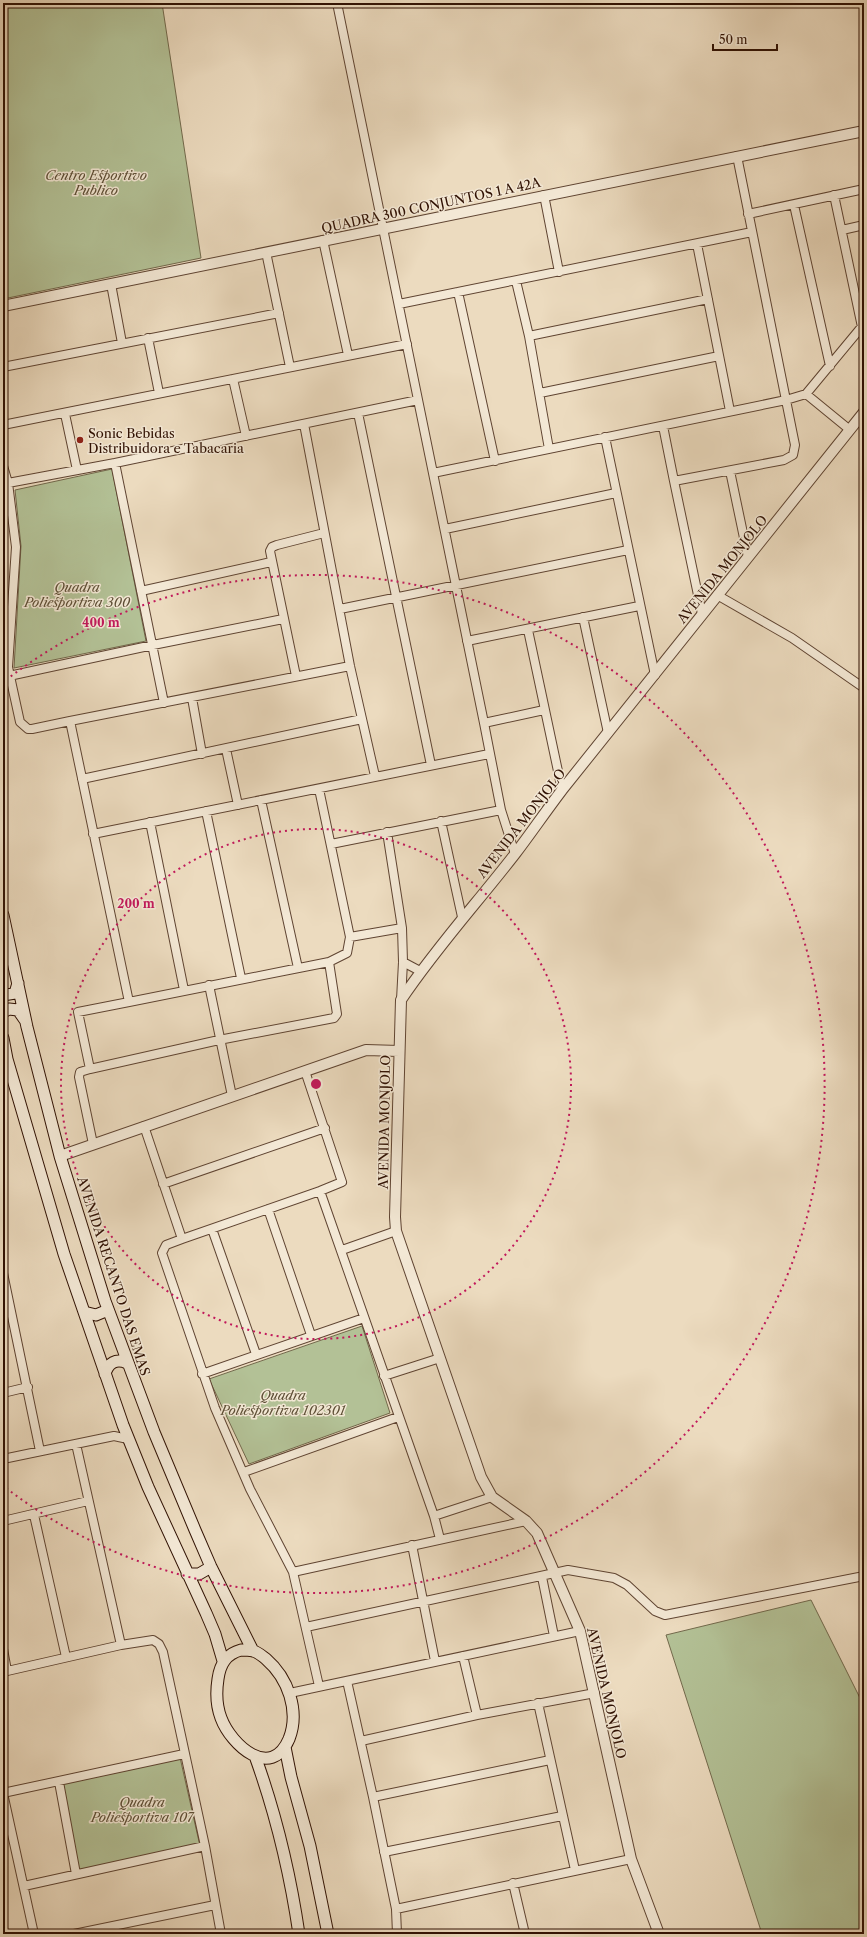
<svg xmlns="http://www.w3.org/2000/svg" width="867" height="1937" font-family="'Libre Caslon Text',serif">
	<rect width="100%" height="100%" fill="#ecdbbf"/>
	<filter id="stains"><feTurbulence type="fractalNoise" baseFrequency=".005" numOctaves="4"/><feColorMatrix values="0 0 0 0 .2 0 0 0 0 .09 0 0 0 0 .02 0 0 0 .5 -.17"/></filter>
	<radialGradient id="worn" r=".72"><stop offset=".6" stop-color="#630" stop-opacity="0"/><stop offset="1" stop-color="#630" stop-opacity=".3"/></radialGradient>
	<path fill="#b3c196" stroke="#72694c" d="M3,3H162L201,258L3,299Z
		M112,469L146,641L14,668L21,546L15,490Z
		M362,1326L390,1413L249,1464L209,1379Z
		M811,1600L864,1706V1934H762L666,1635Z
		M179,1753L200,1846L73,1871L55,1778Z"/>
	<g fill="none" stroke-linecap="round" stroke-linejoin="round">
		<defs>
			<path id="minor" d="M337,3L484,723L501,810L515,854
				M544,195L559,272
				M834,195L862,327
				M794,205L830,366
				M748,214L864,189
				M842,230L864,225
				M323,240L348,355
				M697,244L730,411
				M266,252L290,367
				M516,281L529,336L549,449
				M111,284L122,343
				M458,292L495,461
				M399,304L752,232
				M529,336L708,299
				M148,338L159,393
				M3,367L279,313
				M233,379L246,436
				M540,393L719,356
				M806,394L850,430
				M358,413L431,765
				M65,414L77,470
				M304,424L350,666L375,776
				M3,425L407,344
				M663,426L674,481L784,460L793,455L795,445L737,156
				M605,437L655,675
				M115,463L164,703
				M3,466L8,483L16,547L8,667L20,722L28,729H32L70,721L129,1002L78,1012L90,1069L80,1072L79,1077L93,1144
				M730,471L748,557
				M433,473L786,400L806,394L864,324
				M674,481L702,614
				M8,483L115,463L418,400
				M445,529L616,493
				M141,591L271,562
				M717,595L792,638L864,688
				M340,609L628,550
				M583,617L608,733
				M528,630L562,790
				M467,641L639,606
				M9,676L153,645L283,619
				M296,676L270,551L272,547L277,545L324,533
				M192,698L202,754
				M70,721L350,666
				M484,723L544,710
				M226,749L238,805
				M82,779L362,719
				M261,800L298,968
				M206,811L241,978
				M441,821L462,917
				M150,822L184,990
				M387,832L402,928L403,962L401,1000
				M93,834L489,754
				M331,844L501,810
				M350,937L402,928
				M403,962L420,971
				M209,985L232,1096
				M129,1002L329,962L347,953L350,937L319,789
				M90,1069L219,1040L334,1018L337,1014L329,962
				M305,1071L342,1182L320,1191L182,1239L166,1245L162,1253L215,1408L250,1489L293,1572L319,1686
				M144,1126L182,1239
				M163,1184L325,1128
				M320,1191L434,1516L440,1539
				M268,1209L311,1335
				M212,1229L256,1354
				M342,1250L396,1231
				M3,1273L40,1451
				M202,1374L364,1318
				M384,1376L440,1358
				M3,1393L28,1387
				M76,1444L121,1645
				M3,1459L114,1436L128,1439
				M244,1472L398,1417
				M34,1515L66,1657
				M434,1516L492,1497
				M3,1521L88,1501
				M412,1545L435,1661
				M293,1572L526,1521
				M542,1577L554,1636
				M306,1627L568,1570L614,1578L627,1585L655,1611L665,1615L864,1576
				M3,1649L7,1671
				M463,1656L477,1715
				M3,1672L121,1645L153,1640L159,1644L163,1652L205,1846L221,1934
				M347,1681L373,1797L396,1909L397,1934
				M290,1693L580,1631
				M538,1703L575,1870
				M361,1741L477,1715L595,1693
				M59,1782L76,1874
				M3,1793L184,1754
				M3,1793L34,1934
				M373,1797L550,1760
				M384,1852L562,1816
				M513,1883L525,1934
				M24,1886L205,1846
				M396,1909L631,1859
				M74,1934L215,1905"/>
			<path id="tertiary" d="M3,306L864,131
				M60,1156L366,1050L399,1051
				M659,1934L631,1859L580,1631L537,1533L526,1521L492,1497L481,1477L396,1231L395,1217L401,1000C435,949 477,903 515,854C531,833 546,811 562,790L864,412"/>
			<path id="secondary" d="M3,915L27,1027L60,1156L105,1301L154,1432L195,1530L211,1567L253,1651
				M3,995L15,993L18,983
				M3,1012L9,1009L18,1010L25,1020
				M3,1038L7,1059L64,1254L123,1425L148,1487L206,1613L215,1634L223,1661
				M84,1312L96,1315L108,1310
				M105,1374C108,1363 116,1358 127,1363
				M187,1574H199L211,1567
				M241,1650C245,1650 249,1650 253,1651C258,1652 262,1656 266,1659C288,1678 300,1711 289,1739C271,1781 231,1745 221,1718C216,1705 216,1692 218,1679C220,1664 226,1654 241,1650Z
				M285,1747L291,1777L310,1846L328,1934
				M255,1756C276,1814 290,1873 299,1934"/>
		</defs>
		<use href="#minor" stroke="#5f4432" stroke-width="10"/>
		<use href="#tertiary" stroke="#5f4432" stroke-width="12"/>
		<use href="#secondary" stroke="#301103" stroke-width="13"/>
		<use href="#minor" stroke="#f3e8d5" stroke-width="8"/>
		<use href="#tertiary" stroke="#f3e8d5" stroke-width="10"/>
		<use href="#secondary" stroke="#f3e8d5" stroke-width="11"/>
	</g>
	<g fill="none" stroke="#c2185b" stroke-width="2" stroke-dasharray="2 4">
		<circle cx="316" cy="1084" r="255"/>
		<path d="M6 680A509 509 0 1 1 6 1488"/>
	</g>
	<circle fill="#8f2418" stroke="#f3e8d5" stroke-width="1.5" cx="80" cy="440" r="4"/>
	<g text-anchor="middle" stroke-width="3" stroke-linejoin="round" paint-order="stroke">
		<g font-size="13" font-style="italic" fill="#5e4f36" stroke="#f3e8d5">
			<text x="96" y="180">Centro Esportivo<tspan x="96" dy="15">Publico</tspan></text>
			<text x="77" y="592">Quadra<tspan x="77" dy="15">Poliesportiva 300</tspan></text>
			<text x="283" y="1400">Quadra<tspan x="283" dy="15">Poliesportiva 102301</tspan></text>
			<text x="142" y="1807">Quadra<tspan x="142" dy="15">Poliesportiva 107</tspan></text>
		</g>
		<g font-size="13" fill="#301103" stroke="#f3e8d5">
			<text transform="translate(431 205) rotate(-12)" y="5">QUADRA 300 CONJUNTOS 1 A 42A</text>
			<text transform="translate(722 569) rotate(-51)" y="5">AVENIDA MONJOLO</text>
			<text transform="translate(521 823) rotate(-52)" y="5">AVENIDA MONJOLO</text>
			<text transform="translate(384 1122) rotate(-89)" y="5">AVENIDA MONJOLO</text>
			<text transform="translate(114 1276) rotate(72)" y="5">AVENIDA RECANTO DAS EMAS</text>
			<text transform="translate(607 1693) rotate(77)" y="5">AVENIDA MONJOLO</text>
		</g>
		<g font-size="13" fill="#301103" stroke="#f3e8d5" text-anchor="start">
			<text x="88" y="438">Sonic Bebidas<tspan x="88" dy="15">Distribuidora e Tabacaria</tspan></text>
		</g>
	</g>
	<circle cx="316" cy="1084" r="6" fill="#c2185b" stroke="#f3e8d5" stroke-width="2"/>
	<g font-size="12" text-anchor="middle" font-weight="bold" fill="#c2185b" stroke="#f3e8d5" stroke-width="3" stroke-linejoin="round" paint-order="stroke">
		<text x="101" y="627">400 m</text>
		<text x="136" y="908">200 m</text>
	</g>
	<rect width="867" height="1937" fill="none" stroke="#ecdbbf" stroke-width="16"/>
	<rect x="4" y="4" width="859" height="1929" fill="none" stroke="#301103" stroke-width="2"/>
	<rect x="8" y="8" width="851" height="1921" fill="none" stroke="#301103"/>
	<path d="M713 44v6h64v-6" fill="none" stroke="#301103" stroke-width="2"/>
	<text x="719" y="44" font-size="12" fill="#301103" stroke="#f3e8d5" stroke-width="3" paint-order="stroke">50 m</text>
	<rect width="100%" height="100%" filter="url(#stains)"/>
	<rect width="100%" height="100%" fill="url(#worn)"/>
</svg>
